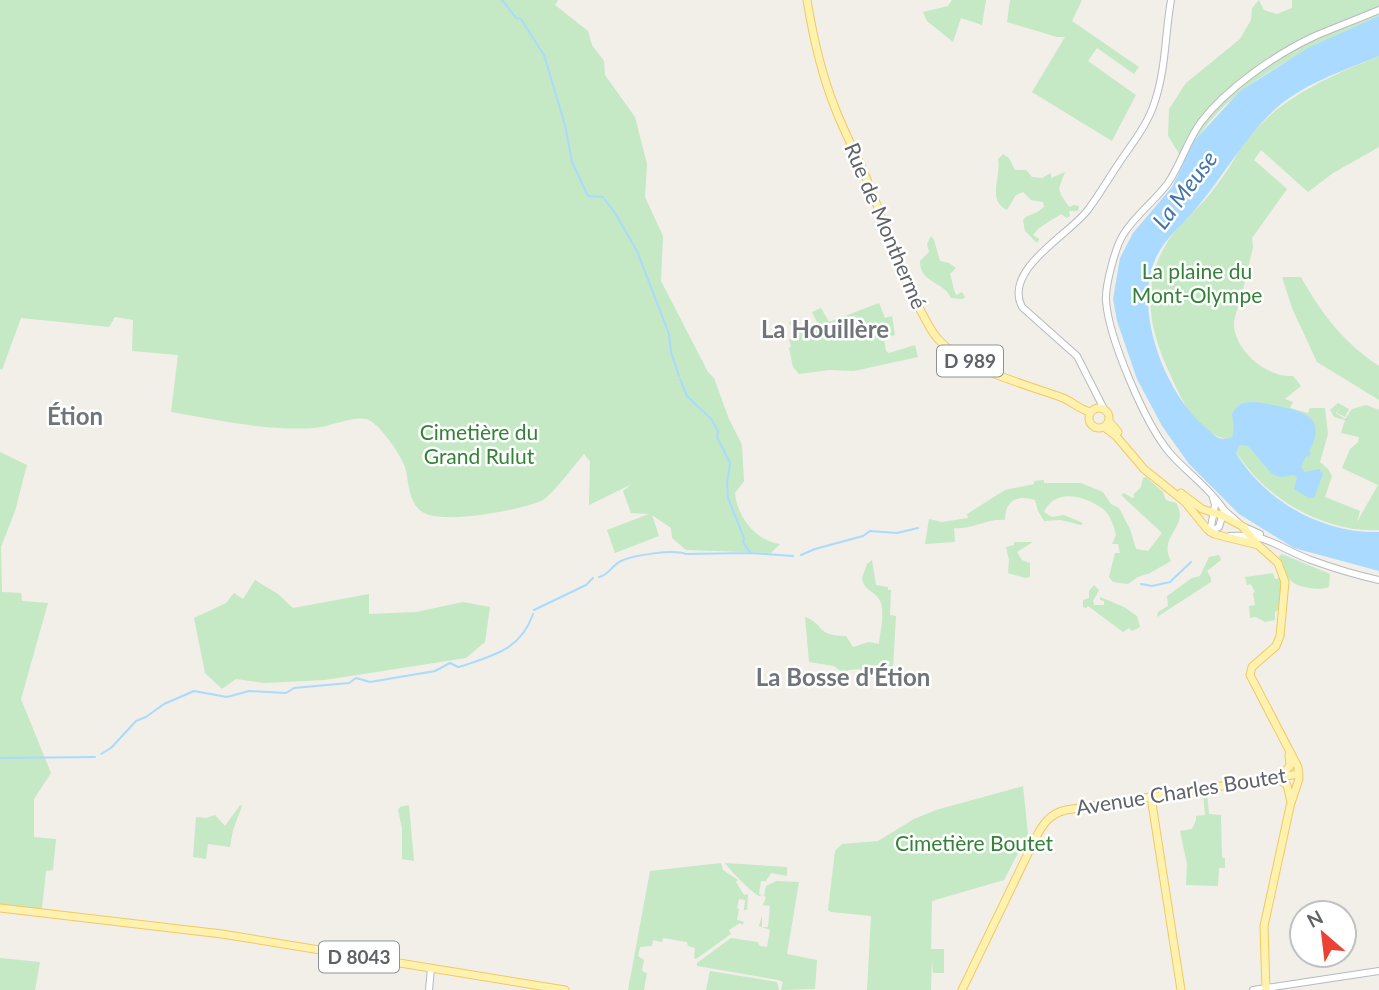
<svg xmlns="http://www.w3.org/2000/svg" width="1379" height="990" font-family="Lato,sans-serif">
	<rect width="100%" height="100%" fill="#f1efe8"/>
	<path fill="#c5e8c5" d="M0,0H558L555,5L588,31L592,45L604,61L605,75L635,117L647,164L645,197L663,236L661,281L708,372L714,378L729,419L742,445L744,481L735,493C737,517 756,541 780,544L771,553L686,550L672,538L671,528L652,515L659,536L615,553L607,530L649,514L631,513L623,491L632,484L589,505L590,461L584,454C575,464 551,497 541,501C520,510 440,526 421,511C408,501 409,481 405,467C401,455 378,421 366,419C352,416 329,427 314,428C266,431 218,420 171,412L178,355L132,351L133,320L115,317L109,327L21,318L2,370L0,369Z
		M952,0H986L982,25L961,18L953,42L927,21L923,12L948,6Z
		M1010,0H1082L1072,21L1139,67L1134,74L1097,48L1088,61L1136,95L1112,141L1032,92L1065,37H1057L1007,22Z
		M1259,0L1264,10L1277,14L1292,8V0H1379V16C1309,50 1216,85 1185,163L1168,136L1169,109L1186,83L1240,39L1251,20L1252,8Z
		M1379,56V147L1333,173L1308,192L1261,150L1254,160L1287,189L1252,238L1253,247L1242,294L1257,298V302L1241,299C1238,307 1234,317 1234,326C1236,352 1268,378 1293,376L1301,386L1285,399L1293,402L1290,408L1308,413L1310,408H1325L1328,434L1320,462L1328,469L1332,476L1325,497L1360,511L1357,522L1378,485L1342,468L1350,449L1358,442L1359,437L1341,433L1345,420L1334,417L1330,410L1338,403L1349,409L1345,417L1337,413L1339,409L1336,413L1345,419L1352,409L1366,405L1379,410V530C1331,533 1277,505 1247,467C1239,457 1233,447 1223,438C1196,431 1180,397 1170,374C1148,327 1140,283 1170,238C1182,220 1201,207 1213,190C1224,176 1234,161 1242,145C1245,140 1252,134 1256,129C1289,93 1334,75 1379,56Z
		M1003,154L1009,158L1015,170H1026L1032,177L1042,178L1051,173V178L1065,172L1059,188L1061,195L1069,207L1074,205L1079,206L1078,211H1069L1070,216L1067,218L1061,214L1039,228L1033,235L1039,239L1037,243L1025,231L1023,220C1027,214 1036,215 1044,207L1043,202L1031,200L1023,192L1016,195L1007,210C986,200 1002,176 998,159Z
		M931,236L934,240L940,261L949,263L956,268L950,274L955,293L957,295L962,292L965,297L963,299L951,298C944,281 920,284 920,261L929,252L927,244Z
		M1282,277H1301C1320,312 1345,344 1379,366V400L1317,362L1292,308Z
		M879,303L885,318L892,316L895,335L884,338L886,351L889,353L915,345L918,357L854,371L829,370L799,374L793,367L789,348L791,347L789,339H797L789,322L795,320L802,329L817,322L812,312L821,308L829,322Z
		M0,452L27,465L15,511L1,547L2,592L21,593L22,601L48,603L21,699L51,773L34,799V837L56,839L53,870L46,871L41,917L0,912Z
		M1146,477L1163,492L1166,500L1176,503C1191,527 1157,535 1171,561L1150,573L1138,577L1128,584L1113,582L1109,577L1115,553H1120L1118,544H1112L1116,535C1114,526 1110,514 1103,509C1086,496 1055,487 1044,512L1052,517L1064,515L1083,523L1081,525L1061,520L1044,521L1038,511L1035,500C1017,494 1005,501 1005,520C988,518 971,530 954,528L955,542L925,544L929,519L942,522L968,518L967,514L1005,490L1034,484V481L1044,480V483H1081L1103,492L1111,504L1119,508L1130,529L1136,549L1148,551L1162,533L1121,495L1124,493L1132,498L1135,497L1133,495L1141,487L1143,478Z
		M1014,542H1033L1017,552L1022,560L1030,563V577L1025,578L1008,573L1009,560L1006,547L1014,545Z
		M1282,554L1330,574L1329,587C1318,591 1297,588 1289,579C1284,573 1282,563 1279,556Z
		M1219,555L1221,560L1207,571L1211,578V582L1157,617L1158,612L1168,606L1167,596L1192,578L1200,576L1209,557Z
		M872,560L876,585L888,587V590H891L890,615L896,616L893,668L866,671V679L860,669L848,670L847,676L834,666L809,662L805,617C825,624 815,636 846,636L853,647L869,642L879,644C880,632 886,609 879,599C873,590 864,591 862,578L867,564Z
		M1273,573L1275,579L1281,578L1280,608L1275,612V620L1265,622L1256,617L1250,618L1249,606L1255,605L1253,593L1255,592L1251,584L1247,585L1245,577Z
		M255,580L278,594L293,608L369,594V614L416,612L463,602L490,607L485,642L466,658L325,680L264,683L236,679L222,689L205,673L194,618L226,603L234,593L243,599Z
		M1094,585L1099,590L1093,601L1094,605H1104V601L1100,600V597L1124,607L1137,616L1140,627L1132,631L1129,628L1123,632L1088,606L1086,608L1083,607V600L1089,598V591Z
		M1023,786L1028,834L1004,880L932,901L931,949H944V973H933L932,959L931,990H867L871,916L831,912L828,910L835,851L842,844L878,841L914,819L936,810Z
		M1207,793L1209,814L1221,815L1222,858H1225V868H1219L1218,886L1186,885L1187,864L1180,831L1192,829L1196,820V816L1205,815L1203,794Z
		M240,805L242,806L233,830L230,847L208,844L206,859L193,857L196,817L206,818L215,815L225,826Z
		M409,805L414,861L402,859V828L398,810L400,807Z
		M721,863L723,870L738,880L736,882L744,895L748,894L747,910H744L745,900L739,899L737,908L739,909L737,920L744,922L742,925L740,923L729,930L731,934L696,959L694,958L695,948L688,946L687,942L663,938L662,942L653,940L652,946L640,947L638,956L644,960L642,971L647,973L644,990H628L650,871Z
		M725,863L787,867V876L771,873L766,881H761L759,894L762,895L759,896C753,894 729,869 725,863Z
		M776,881L799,882L787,954L817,960L815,989L781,990L783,982L778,980L697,966V963L731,938L757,942L760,946L767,947L770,930L759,926L762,915V927H768L770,906L763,905L766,897L764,896L766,886Z
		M0,958L40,962L35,990H0Z
		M710,971L777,982L779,990H706Z"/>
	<path fill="#aadaff" d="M1379,16V56C1343,71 1299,85 1271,113C1243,140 1224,175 1199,205C1182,226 1160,241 1152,268C1137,319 1166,393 1205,427C1214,435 1220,443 1232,437L1234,430L1232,414C1235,408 1238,405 1244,403C1254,400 1267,404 1277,406C1306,412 1327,418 1309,452L1311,453L1309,457L1306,456L1301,467L1305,472L1319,469L1323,474L1314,498H1309L1294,489L1297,478L1294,475L1280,477L1272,474L1248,446L1239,445L1236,453C1265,501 1323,534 1379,532V571L1294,548L1239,514L1189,464L1162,426L1137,379L1117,321L1113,299L1120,258L1133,233L1172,187L1194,141L1240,91L1308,48Z"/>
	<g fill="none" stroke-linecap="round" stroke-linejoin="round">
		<path stroke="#aadaff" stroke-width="2" d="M502,0L516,18L521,19L544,55L565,125L572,162L588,196L603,197L615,213L637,251L669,334L671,352L679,376
			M680,379L687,396L711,419L718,431L717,437L730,463L727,484L728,498L744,538L743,542L750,552
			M801,555L815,549L863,536L870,531L897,533L918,528
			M599,577C609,575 611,566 621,561C634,555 673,549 686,554L750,553L793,556
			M1141,584L1152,586L1170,582L1191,562
			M534,610L586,585L593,578
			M101,754L111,748L136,721L146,717L164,704L194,691L227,697L249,691L286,693L294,688L349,683L356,678L370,682L435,671L450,663L458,667L462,666C495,655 521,649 533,614
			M0,758L95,757"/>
		<defs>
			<path id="secondary" d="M1104,409L1077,356L1022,307C1003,270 1067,236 1087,211C1098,197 1107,181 1117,166C1130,146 1148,125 1155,101C1166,68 1165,34 1171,0
				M1224,510L1242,526L1260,534
				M1210,532L1219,527L1224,510C1210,488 1186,472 1169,452C1145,423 1109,339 1106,301C1105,286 1115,248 1123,235C1135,215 1155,201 1168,183C1181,164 1187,141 1201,122C1227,88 1276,54 1315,36C1336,27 1358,19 1379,10
				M1210,532L1215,505L1213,498
				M1230,536C1268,533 1278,548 1311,560C1333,568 1356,575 1379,580
				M429,990L431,968
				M1253,990L1379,971"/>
			<path id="primary" d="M807,0C813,37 821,73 835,108C845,134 859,159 869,185C887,228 899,273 922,313C927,322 931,332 939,340C967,370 1025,384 1063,398C1073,402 1080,410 1091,412
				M1089 418a10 10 0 1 1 20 0a10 10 0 1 1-20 0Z
				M1109,421L1118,432
				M1104,427L1116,436L1144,469L1185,502L1207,529L1214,534L1258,545L1278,563L1285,582L1280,636L1276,646L1252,667L1250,675L1298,767L1299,779L1290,806
				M1181,493L1202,509L1221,515L1242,526L1257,544
				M1279,777L1290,766L1289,755
				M1151,797L1181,990
				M0,908L222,934L565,990
				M962,990L1035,839C1043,824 1049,814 1066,810L1299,774
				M1266,990L1264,926L1291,802L1287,785L1278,779"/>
		</defs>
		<use href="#secondary" stroke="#b6babf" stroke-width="8"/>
		<use href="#primary" stroke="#f2c960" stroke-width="9"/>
		<use href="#secondary" stroke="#fff" stroke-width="6"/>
		<use href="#primary" stroke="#fff2af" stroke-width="7"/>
	</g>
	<g text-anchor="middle" stroke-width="5" stroke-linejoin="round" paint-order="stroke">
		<g fill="#fff" stroke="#8f9295" stroke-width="2">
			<rect x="937" y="345.5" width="66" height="31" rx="5"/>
			<rect x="319" y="941.5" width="80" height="31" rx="5"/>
		</g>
		<g font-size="19" font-weight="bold" fill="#5f6368">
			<text x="970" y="368">D 989</text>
			<text x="359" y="964">D 8043</text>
		</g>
		<g font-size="21" fill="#5f6368" stroke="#fff">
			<text transform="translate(885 226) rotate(67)" y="7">Rue de Monthermé</text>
			<text transform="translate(1181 792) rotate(-9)" y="7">Avenue Charles Boutet</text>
		</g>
		<g font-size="21" fill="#348238" stroke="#fff">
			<text x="1197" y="279">La plaine du<tspan x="1197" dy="24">Mont-Olympe</tspan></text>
			<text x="479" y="440">Cimetière du<tspan x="479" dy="24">Grand Rulut</tspan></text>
			<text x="974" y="851">Cimetière Boutet</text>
		</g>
		<g font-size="23" font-style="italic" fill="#4174aa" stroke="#fff">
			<text transform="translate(1185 190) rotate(-53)" y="8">La Meuse</text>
		</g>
		<g font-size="24" font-weight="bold" fill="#70757a" stroke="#fff">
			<text x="825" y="338">La Houillère</text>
			<text x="75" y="425">Étion</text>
			<text x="843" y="686">La Bosse d'Étion</text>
		</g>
	</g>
	<g transform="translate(1323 934) rotate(332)"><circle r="33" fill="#ffffff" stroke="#bfc1c3" stroke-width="2"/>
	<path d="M0-5L12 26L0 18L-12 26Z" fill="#ea4335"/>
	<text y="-10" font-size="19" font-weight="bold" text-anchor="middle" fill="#5f6368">N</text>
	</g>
</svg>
